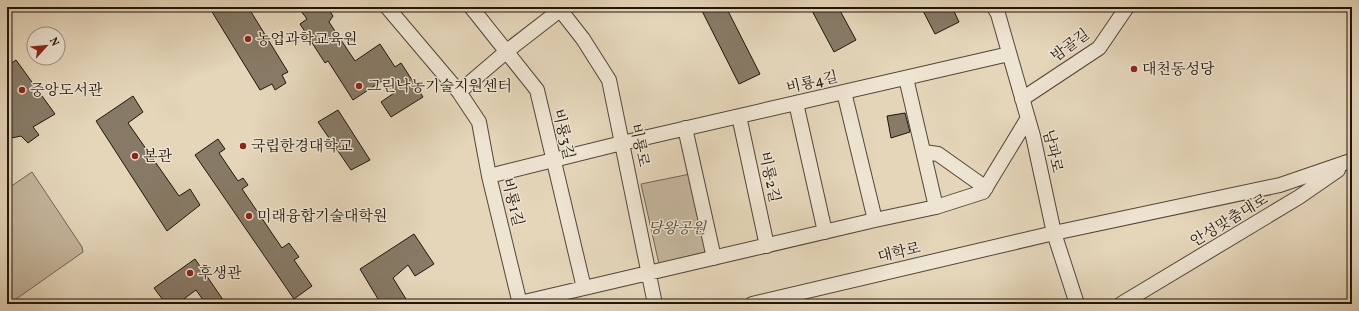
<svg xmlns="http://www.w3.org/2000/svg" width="1359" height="311" font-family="Vollkorn,'Noto Serif KR',serif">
	<rect width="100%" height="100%" fill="#e5d6ba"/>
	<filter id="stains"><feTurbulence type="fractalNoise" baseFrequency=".005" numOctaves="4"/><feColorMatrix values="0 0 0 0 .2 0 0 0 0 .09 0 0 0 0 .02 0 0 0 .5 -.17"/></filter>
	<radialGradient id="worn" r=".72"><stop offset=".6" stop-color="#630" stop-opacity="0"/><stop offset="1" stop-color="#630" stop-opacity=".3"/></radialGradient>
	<path fill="#c4b59c" stroke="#726653" d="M32,172L82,247L83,252L9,304H7V189Z
		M690,174L709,251L659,264L641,184Z"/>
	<path fill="#877a66" stroke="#21160a" d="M209,7H248L288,72L282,75L286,83L275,90L272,84L260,90Z
		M298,7H327L333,16L329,22L355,61L380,44L395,67L401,63L423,97L391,117L381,102L394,93L385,79L353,100L328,61L325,63L300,24L307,19Z
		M700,7H726L760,74L739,84Z
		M810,7H838L856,40L834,52Z
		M921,7H952L959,22L935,34Z
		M16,60L55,114L33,127L39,135L28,143L21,136L7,139V66Z
		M133,96L143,112L128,123L179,196L190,189L200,205L167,231L96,121Z
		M338,110L370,160L351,170L318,122Z
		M905,113L910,132L891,138L887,116Z
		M218,139L225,149L219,153L238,181L243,178L248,185L242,189L282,248L289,243L299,257L294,260L312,286L294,299L195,155Z
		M414,234L434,264L415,276L408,265L393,278L409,304H381L360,269Z
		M195,259L226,304H206L196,290L177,304H166L154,288Z"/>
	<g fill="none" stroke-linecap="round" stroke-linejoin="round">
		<defs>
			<path id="minor" d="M387,7L459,92L479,122L489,176L520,304
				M471,7L537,90L584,288
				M558,7L583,39L609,80L655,304
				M994,7L998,14L1033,136L1054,233L1077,304
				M906,78L936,207
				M459,92L507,51L560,10
				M844,92L875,220
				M1022,99L1099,48L1127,7
				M796,103L825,232
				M739,116L767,246
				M685,128L714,258
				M924,152L938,154L986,188
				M489,176L622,143L1009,54
				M520,303L875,220L936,207L983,192L1028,118
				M752,304L1054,233L1280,185L1350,161
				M1121,304L1299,197L1338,170"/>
		</defs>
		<use href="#minor" stroke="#524636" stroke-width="16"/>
		<use href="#minor" stroke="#eee4d2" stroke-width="14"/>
	</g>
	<g fill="#8f2418" stroke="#eee4d2" stroke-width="1.5">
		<circle cx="248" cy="39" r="4"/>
		<circle cx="1134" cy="69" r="4"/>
		<circle cx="359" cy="86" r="4"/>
		<circle cx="22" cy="90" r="4"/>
		<circle cx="243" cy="146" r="4"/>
		<circle cx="135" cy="156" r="4"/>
		<circle cx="249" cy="216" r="4"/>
		<circle cx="190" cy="273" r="4"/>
	</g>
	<g text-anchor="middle" stroke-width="3" stroke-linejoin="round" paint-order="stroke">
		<g font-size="15" fill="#21160a" stroke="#eee4d2" text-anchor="start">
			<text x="256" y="44">농업과학교육원</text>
			<text x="1142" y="74">대천동성당</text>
			<text x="367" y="91">그린낙농기술지원센터</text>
			<text x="30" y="95">중앙도서관</text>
			<text x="251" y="151">국립한경대학교</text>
			<text x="143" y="161">본관</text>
			<text x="257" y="221">미래융합기술대학원</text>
			<text x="198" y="278">후생관</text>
		</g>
		<g font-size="15" fill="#21160a" stroke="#eee4d2">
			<text transform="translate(1070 45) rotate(-37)" y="5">밤골길</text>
			<text transform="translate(812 82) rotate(-13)" y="5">비룡4길</text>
			<text transform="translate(564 134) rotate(77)" y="5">비룡3길</text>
			<text transform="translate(640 145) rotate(78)" y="5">비룡로</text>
			<text transform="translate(1053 151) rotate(77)" y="5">남파로</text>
			<text transform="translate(770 177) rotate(78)" y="5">비룡2길</text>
			<text transform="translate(513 202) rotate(76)" y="5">비룡1길</text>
			<text transform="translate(1229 220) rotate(-31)" y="5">안성맞춤대로</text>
			<text transform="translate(899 252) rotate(-13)" y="5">대학로</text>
		</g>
		<g font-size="15" font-style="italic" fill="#524636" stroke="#eee4d2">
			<text x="677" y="233">당왕공원</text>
		</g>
	</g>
	<rect width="1359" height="311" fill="none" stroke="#e5d6ba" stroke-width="24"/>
	<rect x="8" y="8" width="1343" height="295" fill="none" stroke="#21160a" stroke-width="2"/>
	<rect x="12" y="12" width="1335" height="287" fill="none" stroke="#21160a"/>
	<g transform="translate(46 46) rotate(63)"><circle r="19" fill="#eee4d2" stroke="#9c9282"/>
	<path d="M0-3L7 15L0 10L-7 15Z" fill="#8f2418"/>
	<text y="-6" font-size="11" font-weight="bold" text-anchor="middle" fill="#21160a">N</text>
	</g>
	<rect width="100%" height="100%" filter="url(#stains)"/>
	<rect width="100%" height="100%" fill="url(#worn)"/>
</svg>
